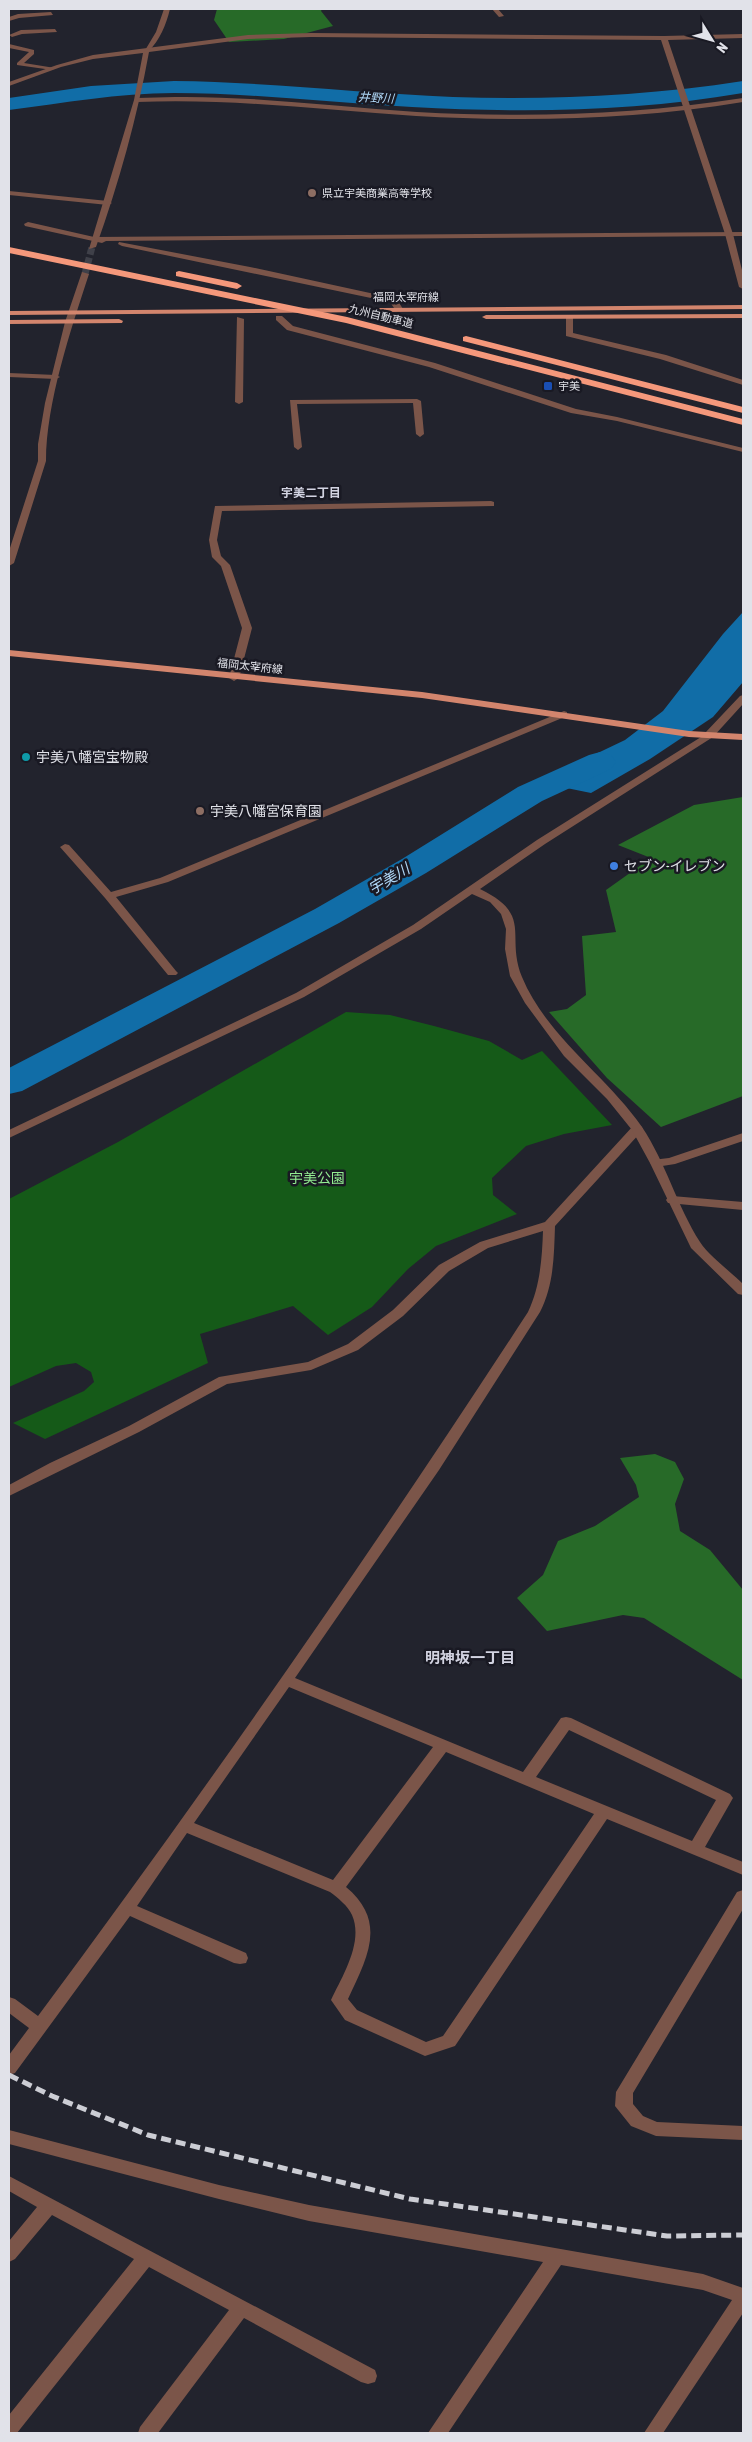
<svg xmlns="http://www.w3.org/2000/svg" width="752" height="2442" font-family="'Asap Condensed','Noto Sans JP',sans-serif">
	<rect width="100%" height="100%" fill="#22232d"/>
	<path fill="#155a18" d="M346,1012L390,1015L434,1026L489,1041L522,1060L542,1051L612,1125L564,1134L526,1146L492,1178L493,1195L517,1214L436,1246L408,1269L372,1307L328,1335L293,1306L200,1334L208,1363L45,1439L13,1423L84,1391L94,1382L91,1372L76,1363L56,1366L9,1387V1199L118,1142Z"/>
	<path fill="#276a28" d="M217,9H322L321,11L333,26L284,39L229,42L214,20Z
		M743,797V1096L661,1127L607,1078L549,1012L567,1009L586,995L582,936L616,932L606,890L651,858L618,845L694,805Z
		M655,1454L675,1462L684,1479L675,1504L680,1531L710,1550L743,1590V1680L644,1618L623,1615L547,1631L517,1598L543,1575L558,1541L595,1526L639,1497L636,1485L620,1458Z"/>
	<path fill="#116da7" d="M743,612V682L713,717L650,759L591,793L537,782L625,740L663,711L723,634Z"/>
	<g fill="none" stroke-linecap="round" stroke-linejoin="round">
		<path fill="#116da7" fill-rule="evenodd" d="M174,81C267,82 360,93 453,97C550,100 647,96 743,81V93C633,112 523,113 412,107C332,103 253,93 174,93C118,93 64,103 9,110V98L91,86Z
			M600,752L611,755L616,762L611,769L542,801L426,873L339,923L22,1091L9,1094V1068L315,909L402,859L518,787L589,755Z"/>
		<path stroke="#3f4049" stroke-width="7" stroke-dasharray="7 3" stroke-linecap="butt" d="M85,274L92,247"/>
		<path fill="#7b5549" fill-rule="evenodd" d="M164,9H170C166,25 160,40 148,52H144L156,32Z
			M492,9H498L504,16L499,17Z
			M51,12L53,15L19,18L9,21V17L18,14Z
			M55,29L57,32L22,34L12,37L9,35L21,30Z
			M9,44L34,50V54L24,63L55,68L52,70L17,65V63L29,52L9,48Z
			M175,97C256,96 336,107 417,112C527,118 635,115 743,98V102C635,120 525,122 416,116C323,110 231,98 137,102L134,100L137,98Z
			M9,191L108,201L112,203L108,205L9,195Z
			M28,222L94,237L743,232V236L106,241L102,243L25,226L24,224Z
			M119,242L250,267L393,298H396L403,309L396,311L390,302L122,246L118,244Z
			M566,315L573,317V333L666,355L743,380V385L660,359L566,336Z
			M237,317L244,319L243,402L239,404L235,402Z
			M9,373L56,375L60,377L56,379L9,377Z
			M417,399L421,401L424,434L420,437L416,434L413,403L297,404L302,447L298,450L294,447L290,400Z
			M491,501L494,502V506L222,511L217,540L221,556L230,565L252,628L239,678L234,681L229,678L242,628L221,566L212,557L209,540L215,506Z
			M743,695V704L713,737H705V733L740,696Z
			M564,711L567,712V716L168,882L116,897L176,971L178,973L176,975H168L105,898L60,847L65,844L69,845L111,892L160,878Z
			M637,1125L641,1126L643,1129L641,1132L555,1226C554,1255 554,1285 540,1312L439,1470L295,1678L523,1772L561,1718L566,1717L571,1718L730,1794L733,1798L705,1847L743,1862V1875L607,1819L455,2046L425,2056L345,2020L331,2000C342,1977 364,1942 352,1915C348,1906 338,1898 330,1892L187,1833L137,1906L246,1953L248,1958L246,1963L240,1964L234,1963L130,1916L15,2073L9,2075V2055L29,2028L9,2013V1997L15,1999L38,2016C208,1787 372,1552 528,1312C540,1287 542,1259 543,1231L488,1248L449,1271L403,1316L358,1350L311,1370L227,1384L139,1432L9,1496V1485L50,1463L129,1426L219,1377L308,1362L348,1344L393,1310L439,1265L480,1242L545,1222L633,1126ZM289,1687L433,1747L333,1880L194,1823ZM569,1730L716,1800L692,1841L536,1777ZM446,1752L594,1814L443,2036L426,2042L357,2010L348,1999C367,1958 388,1922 346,1887Z
			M743,1133V1141L675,1164L656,1167L650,1163L652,1160L669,1158Z
			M672,1196L743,1202V1210L668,1203L666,1200L668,1197Z
			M743,1890V1909L633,2093V2104L643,2116L657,2122L743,2126V2140L656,2136L631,2126L615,2106L616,2092L737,1892Z
			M9,2130L219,2185L309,2205L703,2274L743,2288V2313L663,2433H644L732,2300L703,2290L561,2265L448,2433H428L543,2262L309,2221L219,2199L9,2144Z
			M9,2176L375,2370L377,2376L375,2382L368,2384L361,2382L244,2318L158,2433H138L140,2427L229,2310L149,2267L17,2433H9V2415L134,2259L52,2215L15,2259L9,2262V2241L37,2207L9,2191Z"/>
		<path fill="#7b5549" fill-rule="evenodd" d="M311,33L664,36L743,34V38L668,40L733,234L743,274V289L739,287L725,234L661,40L311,37L248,39L149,52C137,118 119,183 96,247L89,249L134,100L143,53L93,59L61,67L9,86V82L57,65L93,55L248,35Z
			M82,272L89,274C71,329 46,403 46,461L14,563L9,566V551L38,461V444L45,403L65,322Z
			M276,316H282L293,326L435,363L576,409L617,417L743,448V452L617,421L571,413L429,367L287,330L276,320Z
			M709,732L714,735L713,737L545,844L480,889C534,915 505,935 522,977C547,1037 606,1075 642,1127C666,1163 677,1206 700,1242C709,1256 731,1272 743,1284V1295L738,1294L691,1248L650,1163L632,1130L607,1099L564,1056L525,1003L510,976L505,949L506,929L501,914L490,902L472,894L421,929L304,997L9,1138V1130L296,993L413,925L537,840Z"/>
		<path fill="#d3856d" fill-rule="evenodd" d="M743,305V309L9,315V311Z
			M743,314V318L486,319L482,317L486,315Z
			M119,319L123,321L122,323L9,324V320Z
			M9,650L422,692L689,731L743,734V740L689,737L422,698L9,656Z"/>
		<path fill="#f5987b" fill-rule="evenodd" d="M9,247L347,317L743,419V425L346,323L9,253Z
			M179,271L237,283L242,286L237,289L176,276V272Z
			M466,336L743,407V413L463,341V337Z"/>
		<path stroke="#cccdd4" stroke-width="5" stroke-dasharray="10 5" stroke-linecap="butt" d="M9,2075L52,2096L148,2135L410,2199L667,2236L743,2235"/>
	</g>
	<g fill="#8d6e63" stroke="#191923" stroke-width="2">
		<circle cx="312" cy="193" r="5"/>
		<circle cx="200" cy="811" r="5"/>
	</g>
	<rect fill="#1a4fb4" stroke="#191923" stroke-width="2" x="543" y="381" width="10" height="10" rx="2.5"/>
	<circle fill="#0f9aa8" stroke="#191923" stroke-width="2" cx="26" cy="757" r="5"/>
	<circle fill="#3f7fe0" stroke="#191923" stroke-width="2" cx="614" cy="866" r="5"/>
	<g text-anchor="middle" stroke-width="5" stroke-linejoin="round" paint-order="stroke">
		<g font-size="11" fill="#e1e2e9" stroke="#191923" text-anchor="start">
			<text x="322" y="197">県立宇美商業高等学校</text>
			<text x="558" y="390">宇美</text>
		</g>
		<g font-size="11" fill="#e1e2e9" stroke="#191923">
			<text x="406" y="301">福岡太宰府線</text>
			<text transform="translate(381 316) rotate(14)" y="4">九州自動車道</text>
			<text transform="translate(250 666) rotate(6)" y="4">福岡太宰府線</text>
		</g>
		<g font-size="12" font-style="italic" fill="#add4f3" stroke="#191923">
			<text transform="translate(376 98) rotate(3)" y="4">井野川</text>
		</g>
		<g font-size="12" font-weight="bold" fill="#d2d3e1" stroke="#191923">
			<text x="311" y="497">宇美二丁目</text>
		</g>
		<g font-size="14" fill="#e1e2e9" stroke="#191923" text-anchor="start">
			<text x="36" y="762">宇美八幡宮宝物殿</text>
			<text x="210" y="816">宇美八幡宮保育園</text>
			<text x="624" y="871">セブン-イレブン</text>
		</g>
		<g font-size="14" fill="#93ec91" stroke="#191923">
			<text x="317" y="1183">宇美公園</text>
		</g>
		<g font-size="15" font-style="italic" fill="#add4f3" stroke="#191923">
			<text transform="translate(389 879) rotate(-31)" y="5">宇美川</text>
		</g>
		<g font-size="15" font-weight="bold" fill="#d2d3e1" stroke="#191923">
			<text x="470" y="1663">明神坂一丁目</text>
		</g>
	</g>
	<rect width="752" height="2442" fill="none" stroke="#e1e2e9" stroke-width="20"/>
	<g transform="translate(712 40) rotate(127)" stroke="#191923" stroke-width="4" paint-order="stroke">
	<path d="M0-4L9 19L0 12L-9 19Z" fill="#e1e2e9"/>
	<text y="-8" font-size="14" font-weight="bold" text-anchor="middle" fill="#e1e2e9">N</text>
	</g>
</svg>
